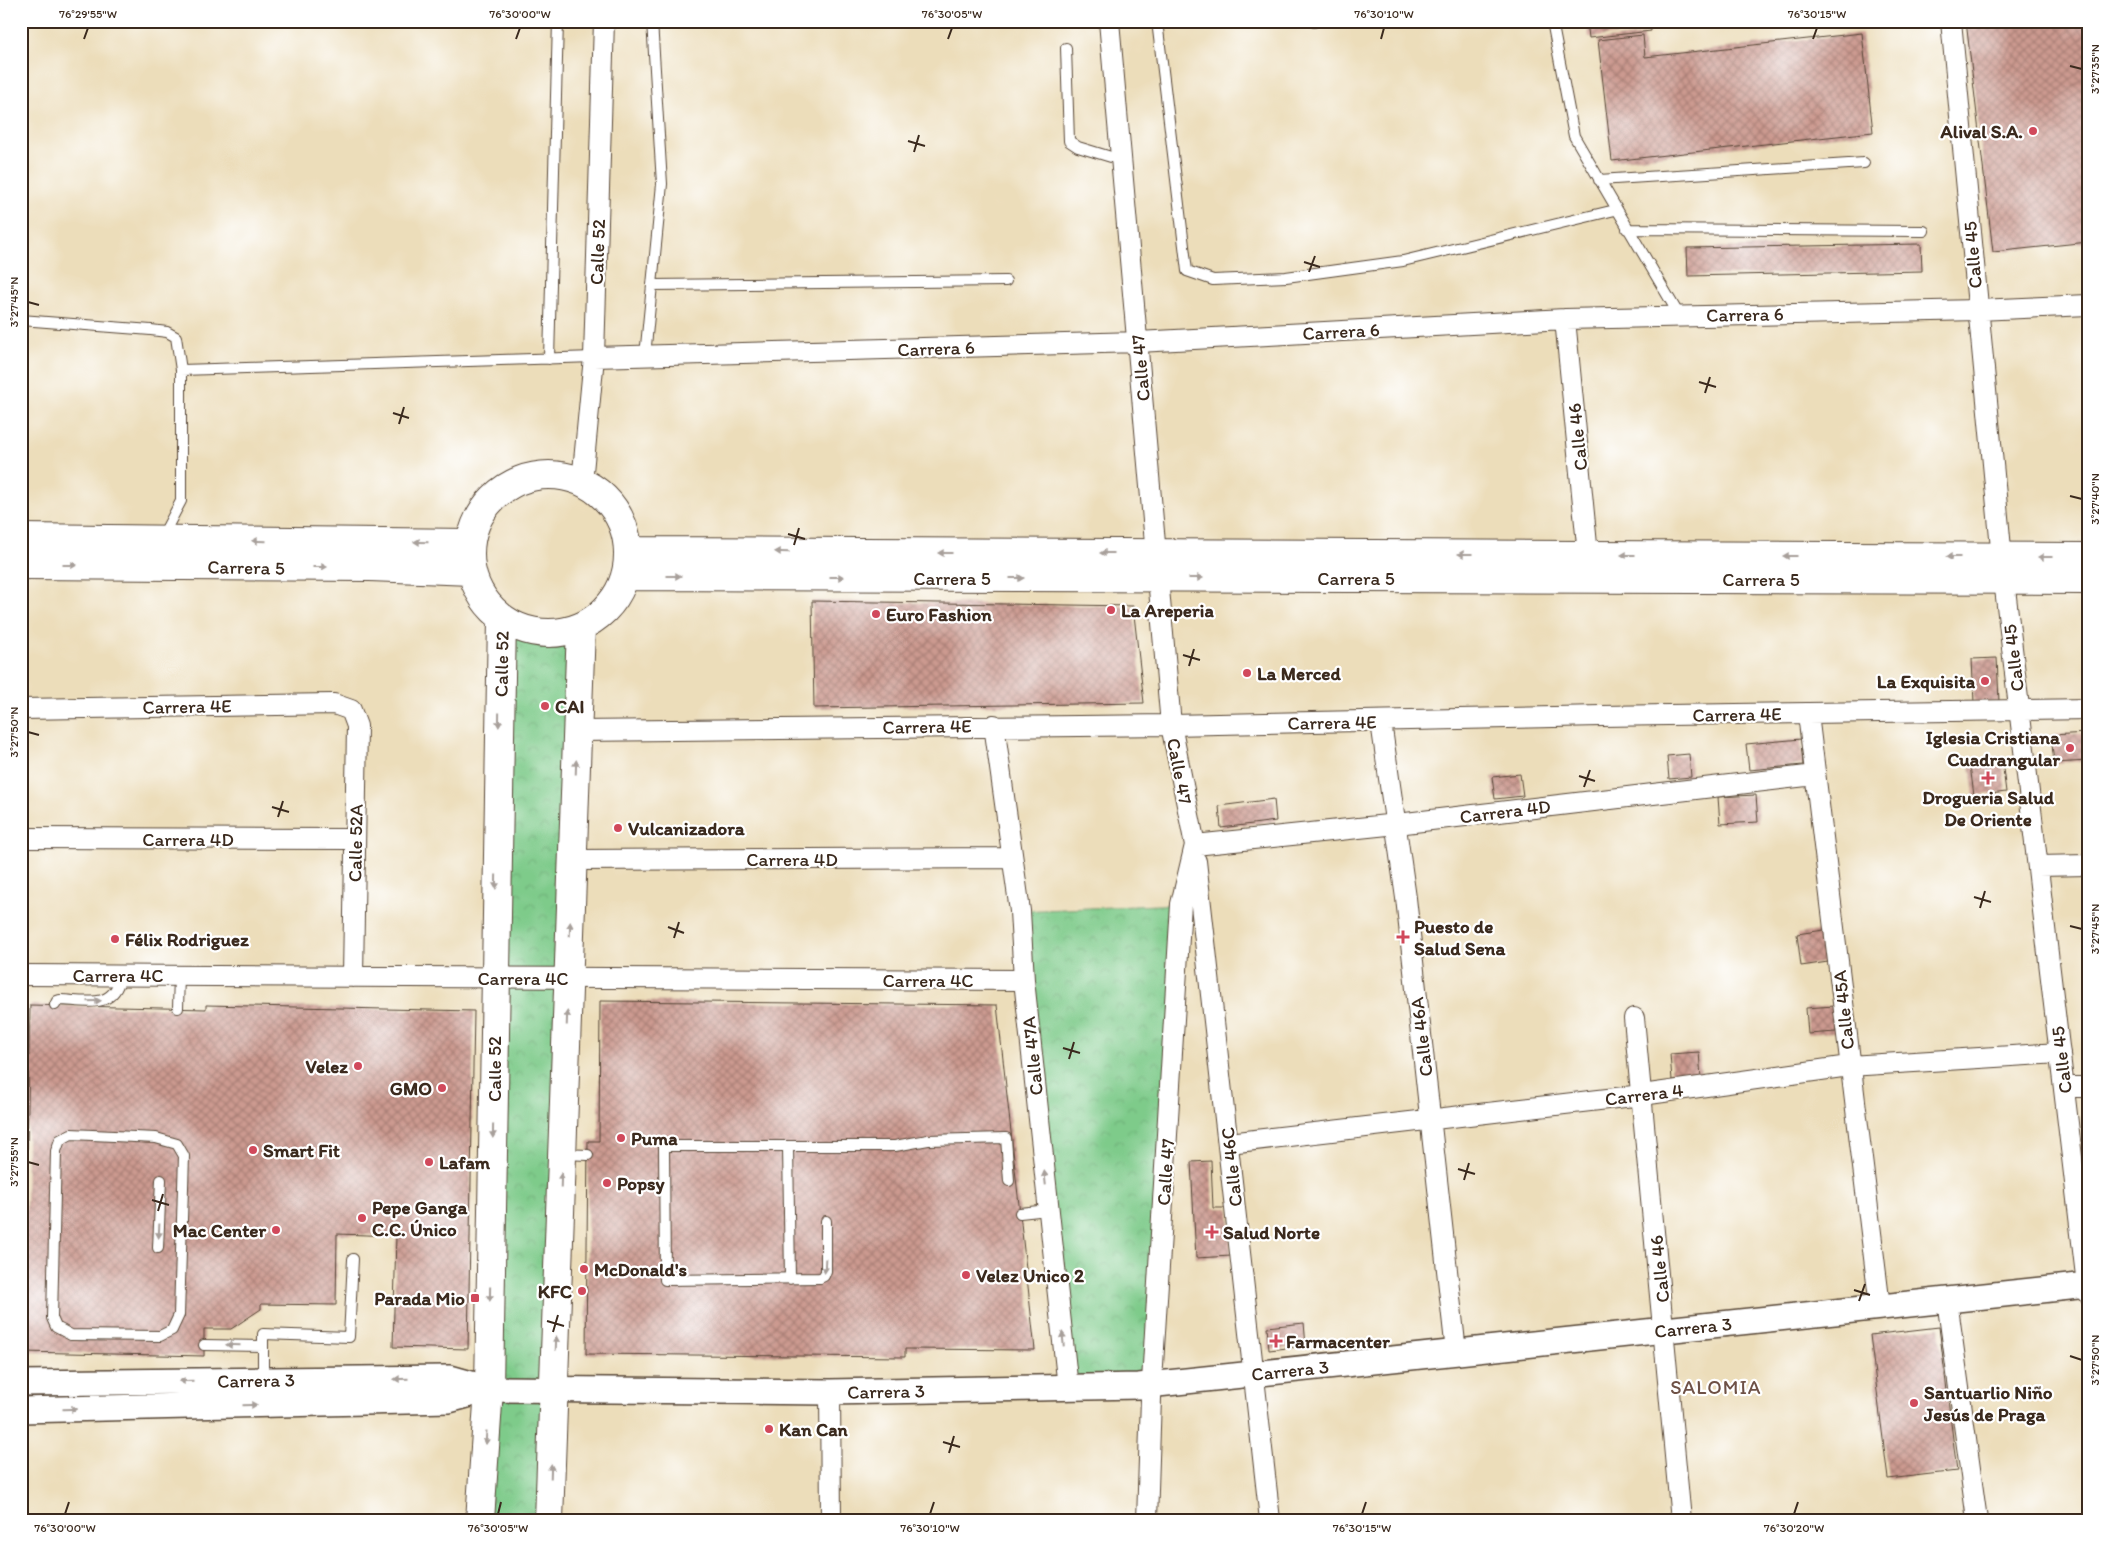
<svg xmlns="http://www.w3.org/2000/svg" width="2109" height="1541" font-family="Itim,sans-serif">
	<defs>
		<pattern id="park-crowns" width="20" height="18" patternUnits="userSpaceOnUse" patternTransform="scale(1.25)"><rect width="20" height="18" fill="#7ecb8a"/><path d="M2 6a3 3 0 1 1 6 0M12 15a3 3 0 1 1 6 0" fill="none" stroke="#6eae77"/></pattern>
		<pattern id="building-cross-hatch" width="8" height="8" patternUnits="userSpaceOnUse" patternTransform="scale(1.25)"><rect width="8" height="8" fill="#cc9a90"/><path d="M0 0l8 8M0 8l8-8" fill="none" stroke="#a77e75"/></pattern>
	</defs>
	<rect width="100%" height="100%" fill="#fff"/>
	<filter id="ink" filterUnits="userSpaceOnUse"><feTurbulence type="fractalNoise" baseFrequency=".02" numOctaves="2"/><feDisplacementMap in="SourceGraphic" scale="10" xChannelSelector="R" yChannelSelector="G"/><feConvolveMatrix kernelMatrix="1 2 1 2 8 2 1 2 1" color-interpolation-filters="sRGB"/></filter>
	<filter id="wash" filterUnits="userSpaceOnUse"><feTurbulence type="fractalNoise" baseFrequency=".0096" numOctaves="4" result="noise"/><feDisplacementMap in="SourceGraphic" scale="20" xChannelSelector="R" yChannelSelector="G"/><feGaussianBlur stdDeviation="1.12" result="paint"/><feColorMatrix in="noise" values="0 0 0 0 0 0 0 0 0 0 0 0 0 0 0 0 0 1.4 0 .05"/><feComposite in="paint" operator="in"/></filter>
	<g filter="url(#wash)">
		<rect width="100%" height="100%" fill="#ecddba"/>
		<path fill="url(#park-crowns)" stroke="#5c7a54" d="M502,618C529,632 551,635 581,627L549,1520H480Z
			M1181,904L1152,1385L1068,1388L1020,911Z"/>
		<g id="blocks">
			<path fill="url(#building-cross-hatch)" d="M1587,21H1650L1651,31L1589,38Z
				M1966,21H2088V242L1993,252Z
				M1862,33L1873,132L1612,161L1598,40L1643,35L1645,57Z
				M1921,244L1922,271L1688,276L1687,248Z
				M812,601L1133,606L1144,703L814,708Z
				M1997,658L1999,702L1974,703L1972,659Z
				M2088,733V761L2054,763L2051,735Z
				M1801,739L1803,765L1749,770L1746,744Z
				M1689,754L1691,777L1669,779L1667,756Z
				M2002,761L2006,792L1974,796L1970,765Z
				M1520,774L1523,796L1495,799L1492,777Z
				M1756,795L1758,822L1720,824L1718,797Z
				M1274,799L1276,821L1221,828L1219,806Z
				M1824,930L1828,962L1801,966L1797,934Z
				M600,1001L997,1005L1035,1350L905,1349V1357L586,1354L588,1141H599Z
				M30,1005L206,1009V1005L474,1011L468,1349L393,1347L396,1236L337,1234L336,1305L261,1304V1309L231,1329H204V1356L23,1352Z
				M1834,1006L1836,1032L1808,1034L1806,1008Z
				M1699,1052L1701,1078L1672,1080L1670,1054Z
				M1211,1161L1213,1208H1229L1231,1256L1196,1258L1191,1162Z
				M1304,1323L1306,1346L1269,1350L1267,1327Z
				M1939,1327L1957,1471L1888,1479L1870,1335Z"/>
		</g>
	</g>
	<g filter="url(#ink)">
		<use href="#blocks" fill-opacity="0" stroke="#564535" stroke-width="1"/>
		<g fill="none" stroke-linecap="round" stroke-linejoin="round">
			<defs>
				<path id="service" d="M1157,21L1187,271L1213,280L1286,277L1403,261L1615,210
					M1314,21V22
					M1552,21L1574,136L1679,315
					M1066,48L1069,141L1078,147L1121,160
					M1599,180L1864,163
					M1627,229L1924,231
					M652,285L1006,281
					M21,320L151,330L167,332L176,337L181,370V501L162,537
					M645,356L662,184L652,21
					M549,359L558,21
					M181,370L594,357
					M55,1005L57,1001L60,1000C87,1001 114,1010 121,975
					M178,1008L179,976
					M71,1134L156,1138L177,1144L184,1156L179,1315L172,1330L160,1336L71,1335L56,1327L52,1318L56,1151L60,1140Z
					M788,1146L790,1279
					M563,1154L588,1155
					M1020,1213L1048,1210
					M826,1221V1271L824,1276L820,1278L665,1280L664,1146H895L928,1140L1006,1138L1009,1181
					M158,1248L161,1180
					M204,1345L263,1346
					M263,1379V1334L349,1337L353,1259"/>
				<path id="minor" d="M1109,21L1171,725L1195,845L1181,904L1151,1398L1147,1520
					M1951,21L2004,580L2088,1293
					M1565,319L1588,555
					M594,357L1138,342L1565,319L1978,310L2088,305
					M582,482L594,357L604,21
					M21,709L334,704L351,710L357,726L353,977
					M1808,714L1880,1307
					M1381,722L1406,898L1456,1352
					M994,725L1020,911L1024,980L1068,1388
					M577,731L1171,725L1601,716L2088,709
					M21,838L355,839
					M1195,845L1397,824L1815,775
					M572,860L1012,858
					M1196,861L1270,1520
					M2038,866L2088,865
					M21,975L1024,980
					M1634,1018L1681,1520
					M2064,1087H2088
					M1229,1143L1642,1095L1849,1066L2060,1053
					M1947,1300L1977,1520
					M830,1392L831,1520"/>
				<path id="tertiary" d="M21,1383L450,1378L489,1389L830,1392L1139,1386L2088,1285
					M21,1410L449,1400L489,1389"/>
				<path id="secondary" d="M470 554a79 79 0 1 1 158 0a79 79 0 1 1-158 0Z
					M21,538L470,543
					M628,551L2088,557
					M21,565L370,567L471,571
					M625,576L2088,580
					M480,1520L489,1389L502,618
					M549,1520L581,627"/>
			</defs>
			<use href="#service" stroke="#564535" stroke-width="12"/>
			<use href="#minor" stroke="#564535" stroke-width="22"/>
			<use href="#tertiary" stroke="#564535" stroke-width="28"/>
			<use href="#secondary" stroke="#564535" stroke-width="30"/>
			<use href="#service" stroke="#fff" stroke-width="10"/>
			<use href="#minor" stroke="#fff" stroke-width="20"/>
			<use href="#tertiary" stroke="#fff" stroke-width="25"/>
			<use href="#secondary" stroke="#fff" stroke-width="28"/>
		</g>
		<defs><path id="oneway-solid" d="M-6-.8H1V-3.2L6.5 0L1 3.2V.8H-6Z" transform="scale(1.25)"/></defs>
		<g fill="#a79f9a">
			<use href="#oneway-solid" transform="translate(259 541) rotate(-179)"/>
			<use href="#oneway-solid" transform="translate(421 542) rotate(-179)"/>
			<use href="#oneway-solid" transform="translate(782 552) rotate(-179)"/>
			<use href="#oneway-solid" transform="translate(945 553) rotate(-180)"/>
			<use href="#oneway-solid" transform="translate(1107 553) rotate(-180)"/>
			<use href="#oneway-solid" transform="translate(1465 554) rotate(-180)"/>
			<use href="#oneway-solid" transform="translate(1628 555) rotate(-180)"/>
			<use href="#oneway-solid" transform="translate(1790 556) rotate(-180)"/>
			<use href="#oneway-solid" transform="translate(1953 557) rotate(-180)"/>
			<use href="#oneway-solid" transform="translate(2045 557) rotate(-180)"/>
			<use href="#oneway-solid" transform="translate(70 565)"/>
			<use href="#oneway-solid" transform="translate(320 567)"/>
			<use href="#oneway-solid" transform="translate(674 576)"/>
			<use href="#oneway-solid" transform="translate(837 577)"/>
			<use href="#oneway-solid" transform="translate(1017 578)"/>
			<use href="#oneway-solid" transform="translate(1196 578)"/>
			<use href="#oneway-solid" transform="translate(499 720) rotate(91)"/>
			<use href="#oneway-solid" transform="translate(576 767) rotate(-88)"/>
			<use href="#oneway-solid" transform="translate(496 882) rotate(91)"/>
			<use href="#oneway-solid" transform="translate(570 929) rotate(-88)"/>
			<use href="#oneway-solid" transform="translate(94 1001) rotate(-1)"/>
			<use href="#oneway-solid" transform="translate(567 1018) rotate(-88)"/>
			<use href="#oneway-solid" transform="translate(493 1131) rotate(91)"/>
			<use href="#oneway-solid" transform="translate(1045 1178) rotate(-96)"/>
			<use href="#oneway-solid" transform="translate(561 1180) rotate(-88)"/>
			<use href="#oneway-solid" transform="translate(159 1231) rotate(93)"/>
			<use href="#oneway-solid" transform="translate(825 1266) rotate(93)"/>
			<use href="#oneway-solid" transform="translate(490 1294) rotate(91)"/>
			<use href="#oneway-solid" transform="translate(1063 1339) rotate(-96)"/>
			<use href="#oneway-solid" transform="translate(556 1343) rotate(-88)"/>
			<use href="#oneway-solid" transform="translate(233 1345) rotate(-179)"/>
			<use href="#oneway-solid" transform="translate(401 1379) rotate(179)"/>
			<use href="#oneway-solid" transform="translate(186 1381) rotate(179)"/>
			<use href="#oneway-solid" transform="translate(250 1405) rotate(-1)"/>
			<use href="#oneway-solid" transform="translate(70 1409) rotate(-1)"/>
			<use href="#oneway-solid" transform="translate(486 1438) rotate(94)"/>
			<use href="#oneway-solid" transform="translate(551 1471) rotate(-88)"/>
		</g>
	</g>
	<path fill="none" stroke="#3b2a1e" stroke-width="2" d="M84,39L88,28M516,39L520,28M948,39L952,28M1381,39L1384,28M1813,39L1817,28M2070,66L2082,69M908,141L925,146M914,152L919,135M1304,262L1320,267M1309,272L1315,256M28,302L39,305M1699,382L1716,387M1705,393L1710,377M393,413L409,418M399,424L404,407M2070,496L2082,499M788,534L805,539M794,545L799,528M1183,655L1200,660M1189,666L1194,649M28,732L39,735M1579,776L1595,781M1584,787L1590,770M272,807L289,812M278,817L283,801M1974,897L1991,902M1980,908L1985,891M2070,926L2082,929M668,927L684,933M674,938L679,922M1063,1048L1080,1053M1069,1059L1074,1042M28,1162L39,1165M1458,1169L1475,1174M1464,1180L1469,1163M152,1200L169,1205M158,1211L163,1194M1854,1290L1870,1295M1859,1301L1865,1284M547,1321L564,1326M553,1332L558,1315M2070,1356L2082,1360M943,1442L960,1447M949,1453L954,1436M65,1514L69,1502M498,1514L501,1502M930,1514L934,1502M1362,1514L1366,1502M1794,1514L1798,1502"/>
	<g fill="#d1495b" stroke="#fff" stroke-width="2">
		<circle cx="2033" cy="131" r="5"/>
		<circle cx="1111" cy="610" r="5"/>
		<circle cx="876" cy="614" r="5"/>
		<circle cx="1247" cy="673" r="5"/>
		<circle cx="1985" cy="681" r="5"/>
		<circle cx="545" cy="706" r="5"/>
		<circle cx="2070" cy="748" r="5"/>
		<path d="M1985.5 770.5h5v5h5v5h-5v5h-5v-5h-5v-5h5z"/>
		<circle cx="618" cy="828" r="5"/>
		<path d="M1400.5 929.5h5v5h5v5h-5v5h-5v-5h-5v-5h5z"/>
		<circle cx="115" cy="939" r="5"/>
		<circle cx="358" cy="1066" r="5"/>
		<circle cx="442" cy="1088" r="5"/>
		<circle cx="621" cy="1138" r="5"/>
		<circle cx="253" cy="1150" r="5"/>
		<circle cx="429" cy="1162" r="5"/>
		<circle cx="607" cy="1183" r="5"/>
		<circle cx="362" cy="1218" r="5"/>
		<circle cx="276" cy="1230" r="5"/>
		<path d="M1209.5 1224.5h5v5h5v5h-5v5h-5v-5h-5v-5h5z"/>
		<circle cx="584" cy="1269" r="5"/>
		<circle cx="966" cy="1275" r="5"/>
		<circle cx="582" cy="1291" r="5"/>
		<rect x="470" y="1293" width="10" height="10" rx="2.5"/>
		<path d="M1273.5 1333.5h5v5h5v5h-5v5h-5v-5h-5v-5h5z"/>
		<circle cx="1914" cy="1403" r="5"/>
		<circle cx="769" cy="1429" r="5"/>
	</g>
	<g text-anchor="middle" stroke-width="4.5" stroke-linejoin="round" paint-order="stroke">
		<g font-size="19" font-weight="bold" fill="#3b2a1e" stroke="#fff" text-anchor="start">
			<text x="2023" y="138" text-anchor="end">Alival S.A.</text>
			<text x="1121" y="617">La Areperia</text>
			<text x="886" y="621">Euro Fashion</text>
			<text x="1257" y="680">La Merced</text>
			<text x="1975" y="688" text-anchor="end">La Exquisita</text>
			<text x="555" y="713">CAI</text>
			<text x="2060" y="744" text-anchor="end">Iglesia Cristiana<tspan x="2060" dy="22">Cuadrangular</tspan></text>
			<text x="1988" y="804" text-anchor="middle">Drogueria Salud<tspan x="1988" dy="22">De Oriente</tspan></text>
			<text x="628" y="835">Vulcanizadora</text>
			<text x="1414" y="933">Puesto de<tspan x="1414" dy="22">Salud Sena</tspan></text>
			<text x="125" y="946">Félix Rodriguez</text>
			<text x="348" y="1073" text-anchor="end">Velez</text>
			<text x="432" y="1095" text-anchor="end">GMO</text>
			<text x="631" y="1145">Puma</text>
			<text x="263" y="1157">Smart Fit</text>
			<text x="439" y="1169">Lafam</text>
			<text x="617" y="1190">Popsy</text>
			<text x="372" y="1214">Pepe Ganga<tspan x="372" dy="22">C.C. Único</tspan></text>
			<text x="266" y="1237" text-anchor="end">Mac Center</text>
			<text x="1223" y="1239">Salud Norte</text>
			<text x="594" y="1276">McDonald's</text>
			<text x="976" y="1282">Velez Unico 2</text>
			<text x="572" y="1298" text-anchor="end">KFC</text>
			<text x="465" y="1305" text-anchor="end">Parada Mio</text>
			<text x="1286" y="1348">Farmacenter</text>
			<text x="1924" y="1399">Santuarlio Niño<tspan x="1924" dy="22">Jesús de Praga</tspan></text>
			<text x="779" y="1436">Kan Can</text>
		</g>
		<g font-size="19" fill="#3b2a1e" stroke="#fff">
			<text transform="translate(597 252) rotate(-88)" y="7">Calle 52</text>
			<text transform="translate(1972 255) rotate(-95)" y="7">Calle 45</text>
			<text transform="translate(1745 314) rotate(-1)" y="7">Carrera 6</text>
			<text transform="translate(1341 331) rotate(-3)" y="7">Carrera 6</text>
			<text transform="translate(936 348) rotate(-2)" y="7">Carrera 6</text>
			<text transform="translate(1140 368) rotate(-95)" y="7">Calle 47</text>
			<text transform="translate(1577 437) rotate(-96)" y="7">Calle 46</text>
			<text transform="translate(246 567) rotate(1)" y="7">Carrera 5</text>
			<text x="952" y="585">Carrera 5</text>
			<text x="1356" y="585">Carrera 5</text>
			<text x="1761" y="586">Carrera 5</text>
			<text transform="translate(2013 658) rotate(-97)" y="7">Calle 45</text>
			<text transform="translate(501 664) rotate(-89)" y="7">Calle 52</text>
			<text transform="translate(187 706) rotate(-1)" y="7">Carrera 4E</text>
			<text transform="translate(1737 714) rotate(-1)" y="7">Carrera 4E</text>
			<text transform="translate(1332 722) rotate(-1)" y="7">Carrera 4E</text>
			<text transform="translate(927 726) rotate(-1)" y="7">Carrera 4E</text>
			<text transform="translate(1180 771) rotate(79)" y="7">Calle 47</text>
			<text transform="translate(1505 811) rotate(-7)" y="7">Carrera 4D</text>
			<text x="188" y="846">Carrera 4D</text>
			<text transform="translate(355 843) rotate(-89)" y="7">Calle 52A</text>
			<text x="792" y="866">Carrera 4D</text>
			<text x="118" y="982">Carrera 4C</text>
			<text x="523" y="985">Carrera 4C</text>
			<text x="928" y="987">Carrera 4C</text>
			<text transform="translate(1843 1010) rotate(-96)" y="7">Calle 45A</text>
			<text transform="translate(1421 1037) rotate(-97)" y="7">Calle 46A</text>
			<text transform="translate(1032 1056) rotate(-96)" y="7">Calle 47A</text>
			<text transform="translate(2061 1060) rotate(-97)" y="7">Calle 45</text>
			<text transform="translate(494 1069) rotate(-90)" y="7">Calle 52</text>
			<text transform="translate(1644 1094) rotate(-7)" y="7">Carrera 4</text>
			<text transform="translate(1231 1167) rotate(-96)" y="7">Calle 46C</text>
			<text transform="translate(1165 1172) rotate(-86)" y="7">Calle 47</text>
			<text transform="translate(1659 1269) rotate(-96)" y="7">Calle 46</text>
			<text transform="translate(1693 1327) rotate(-6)" y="7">Carrera 3</text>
			<text transform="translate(1290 1370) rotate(-6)" y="7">Carrera 3</text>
			<text transform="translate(256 1380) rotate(-1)" y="7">Carrera 3</text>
			<text transform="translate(886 1391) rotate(-1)" y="7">Carrera 3</text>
		</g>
		<g font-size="20" letter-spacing="1" fill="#6e5146" stroke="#fff">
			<text x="1716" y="1394">SALOMIA</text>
		</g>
	</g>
	<rect width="2109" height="1541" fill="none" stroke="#fff" stroke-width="55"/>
	<rect x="28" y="28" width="2054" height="1486" fill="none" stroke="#3b2a1e" stroke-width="2"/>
	<g font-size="12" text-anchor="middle" fill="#3b2a1e">
		<text x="88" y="18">76°29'55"W</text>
		<text x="520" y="18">76°30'00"W</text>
		<text x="952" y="18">76°30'05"W</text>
		<text x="1384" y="18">76°30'10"W</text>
		<text x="1817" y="18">76°30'15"W</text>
		<text transform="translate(2095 69) rotate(-90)" y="4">3°27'35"N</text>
		<text transform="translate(14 302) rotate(-90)" y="4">3°27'45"N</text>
		<text transform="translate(2095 499) rotate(-90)" y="4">3°27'40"N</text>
		<text transform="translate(14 732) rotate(-90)" y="4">3°27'50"N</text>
		<text transform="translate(2095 929) rotate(-90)" y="4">3°27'45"N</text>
		<text transform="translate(14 1162) rotate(-90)" y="4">3°27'55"N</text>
		<text transform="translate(2095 1360) rotate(-90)" y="4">3°27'50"N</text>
		<text x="65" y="1532">76°30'00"W</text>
		<text x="498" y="1532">76°30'05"W</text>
		<text x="930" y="1532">76°30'10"W</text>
		<text x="1362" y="1532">76°30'15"W</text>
		<text x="1794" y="1532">76°30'20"W</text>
	</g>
</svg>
